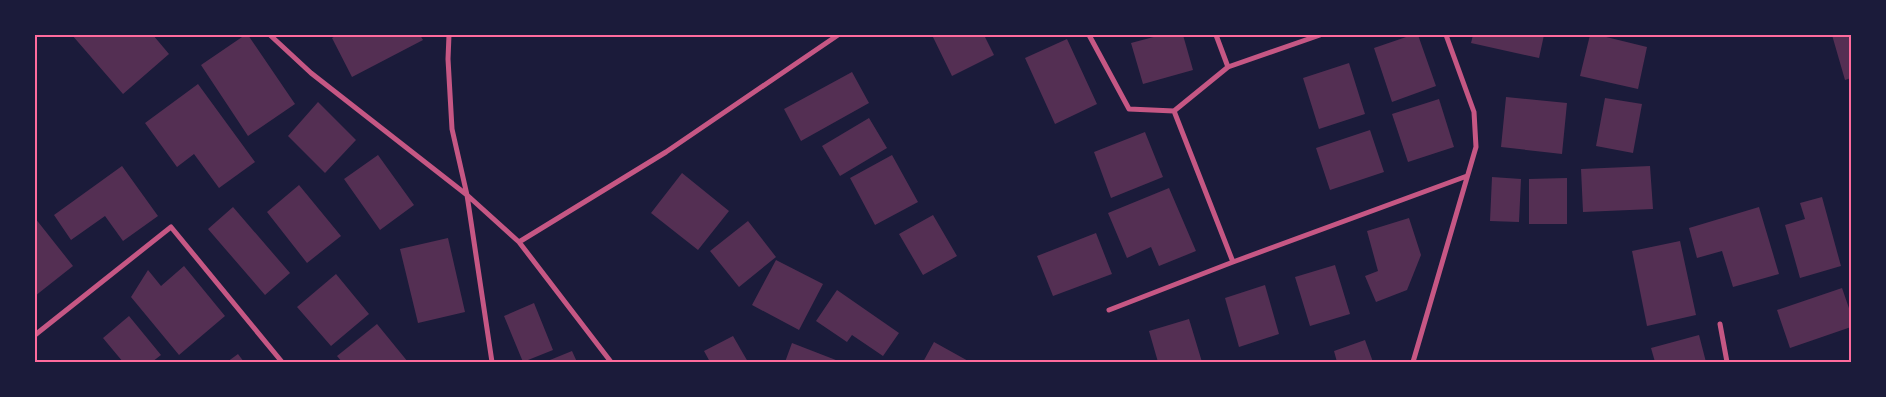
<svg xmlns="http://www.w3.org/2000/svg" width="1886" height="397" font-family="'Public Sans',sans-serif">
	<rect width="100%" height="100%" fill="#1b1b3a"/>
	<path fill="#542f53" d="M72,35H153L169,54L123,94Z
		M245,35H248L295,104L248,136L201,65Z
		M337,35H420L423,40L352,77L332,38Z
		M932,35H984L994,55L952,76Z
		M1161,35H1183L1193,70L1143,84L1131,43Z
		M1412,35H1418L1436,86L1392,102L1374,48Z
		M1473,35H1544L1539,58L1471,43Z
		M1590,35H1598L1647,47L1638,89L1580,76Z
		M1832,35H1851V78L1845,80Z
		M1067,39L1097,104L1055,124L1025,58Z
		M1349,63L1365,114L1319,129L1303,78Z
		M852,72L869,103L801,141L784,109Z
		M198,84L255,162L219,188L194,154L177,167L145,123Z
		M1506,97L1567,103L1562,154L1501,147Z
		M1605,98L1642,104L1633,153L1596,146Z
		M1439,99L1454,147L1408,162L1392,114Z
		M318,102L356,140L325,173L288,136Z
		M869,118L887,148L840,176L822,146Z
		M1370,130L1384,172L1330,190L1316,148Z
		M1145,132L1163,177L1111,198L1094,152Z
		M378,155L414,205L380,230L344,179Z
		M892,155L918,202L875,225L850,178Z
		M122,166L158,216L123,241L105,216L71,240L54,215Z
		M1650,166L1653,209L1583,212L1581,169Z
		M682,173L729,211L698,250L651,213Z
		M1492,177L1521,179L1519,222L1490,221Z
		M1567,178V224H1529V179Z
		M299,185L341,236L307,263L267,212Z
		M1169,188L1196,251L1159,266L1151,247L1127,258L1108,213Z
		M1822,197L1841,266L1800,278L1785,225L1805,219L1800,203Z
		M233,207L290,273L265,295L208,229Z
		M1759,207L1779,274L1733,287L1722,251L1697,258L1689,228Z
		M933,215L957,256L923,275L899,234Z
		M35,218L73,266L35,296Z
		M1409,218L1421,255L1407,290L1376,302L1365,276L1378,271L1367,231Z
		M748,221L776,257L739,287L710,251Z
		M1096,233L1112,274L1053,296L1037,256Z
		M448,238L465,312L418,323L400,249Z
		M1680,241L1696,315L1647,326L1632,251Z
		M776,260L823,284L799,330L752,305Z
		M1335,265L1350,314L1310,326L1295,277Z
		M184,266L225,316L179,355L131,297L148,270L161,286Z
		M336,274L369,314L331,346L297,307Z
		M1265,285L1279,334L1239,347L1225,298Z
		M1842,288L1851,314V327L1790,348L1777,310Z
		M837,290L899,333L883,356L852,335L847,342L816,321Z
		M534,303L553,350L523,362L504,316Z
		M129,316L161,355L152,362H123L103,338Z
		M1189,319L1202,362H1158L1149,331Z
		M377,324L408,362H342L337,356Z
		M1699,335L1706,362H1655L1651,348Z
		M733,336L748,362H710L704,351Z
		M1365,340L1373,362H1337L1334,351Z
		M934,342L970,362H923Z
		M792,343L841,362H785Z
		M572,351L577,362H545Z
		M238,354L244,362H227Z"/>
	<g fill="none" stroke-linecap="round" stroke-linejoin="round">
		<path stroke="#c65784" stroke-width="5" d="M270,35L311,73L467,195L519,242L611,362
			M449,35L448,59L452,129L467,195L492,362
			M1089,35L1129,109L1174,111L1228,67L1320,35
			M1216,35L1228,67
			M1174,111L1233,262
			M519,242L666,152L838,35
			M1109,310L1233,262L1467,176
			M1720,324L1727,362
			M35,335L171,227L282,362
			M1413,362L1476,147L1474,112L1446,35"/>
	</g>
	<rect width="1886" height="397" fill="none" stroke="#1b1b3a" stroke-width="72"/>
	<rect x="36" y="36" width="1814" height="325" fill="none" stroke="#ff6b9d" stroke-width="2"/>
</svg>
